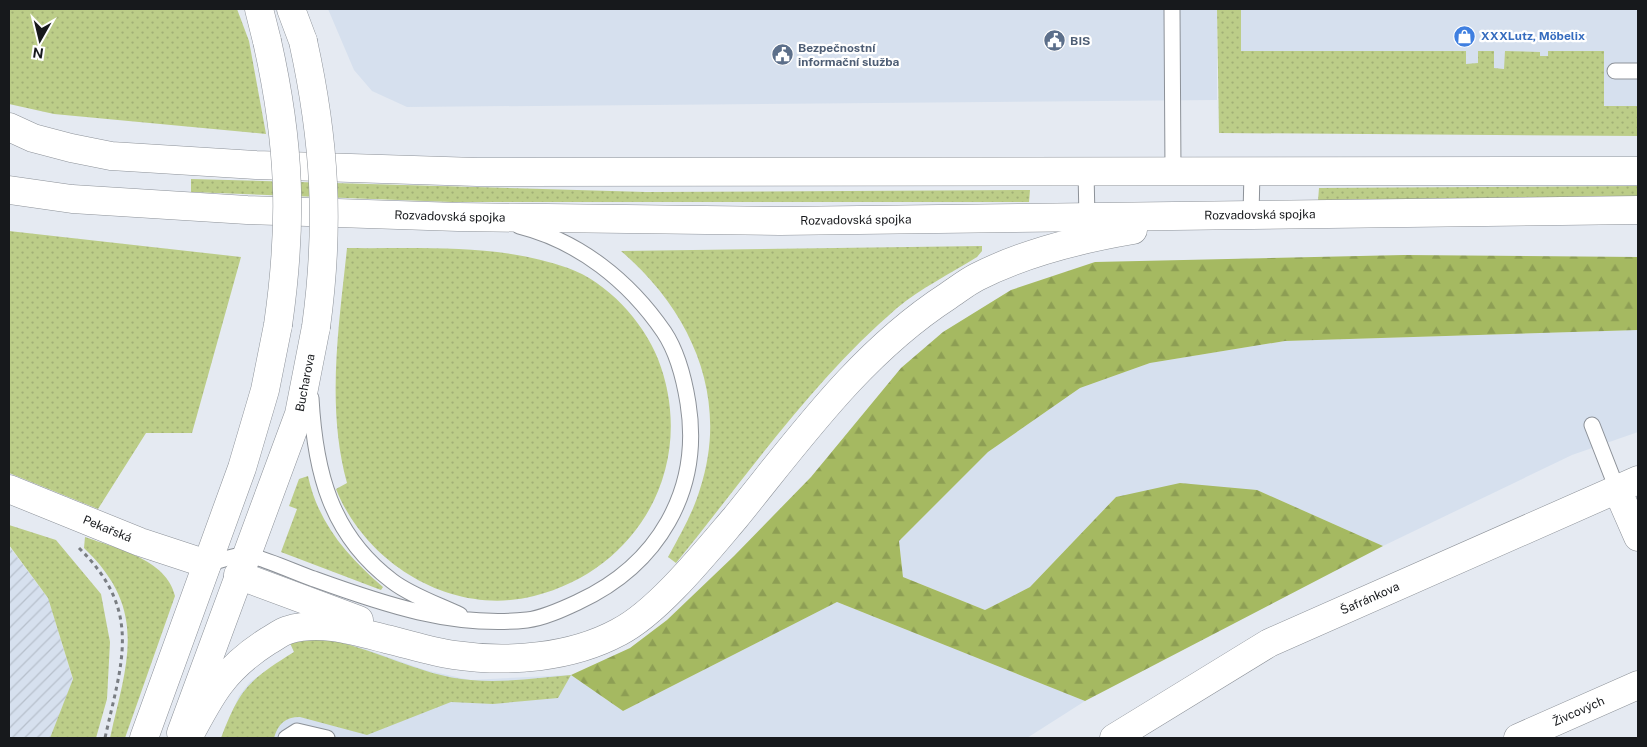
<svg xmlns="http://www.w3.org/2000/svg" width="1647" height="747" font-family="'Public Sans',sans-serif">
	<defs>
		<pattern id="industrial-furrows" width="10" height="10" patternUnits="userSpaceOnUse" patternTransform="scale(1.25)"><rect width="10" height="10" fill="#d6e0ee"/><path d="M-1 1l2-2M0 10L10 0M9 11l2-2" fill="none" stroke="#b7c0cc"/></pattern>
		<pattern id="grass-dots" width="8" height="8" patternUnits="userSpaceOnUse" patternTransform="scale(1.25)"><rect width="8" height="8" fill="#bccd88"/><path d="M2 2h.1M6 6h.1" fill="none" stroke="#a1af75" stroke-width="1.8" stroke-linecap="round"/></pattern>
		<pattern id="forest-firs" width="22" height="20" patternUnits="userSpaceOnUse" patternTransform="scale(1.25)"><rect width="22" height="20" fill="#a5b961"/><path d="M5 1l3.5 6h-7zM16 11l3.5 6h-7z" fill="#8d9e54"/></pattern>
	</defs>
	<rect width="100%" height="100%" fill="#e5eaf2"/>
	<path fill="#d6e0ee" d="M328,9H1217V100L407,107L372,91L354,70Z
		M1241,9H1638V106H1604V51L1548,52V56H1540V52H1505V69L1494,68V52L1478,64H1466V51H1241Z
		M1638,330V432L1572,455L1383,546L1257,490L1116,497L1030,587L985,610L903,577L899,541L988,452L1080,388L1150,363L1285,341Z
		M837,602L1085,701L1027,738H221L239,696L250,682L294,652L290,643L345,642L425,670L470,680L571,675L623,711Z"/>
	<path fill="url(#industrial-furrows)" d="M9,546L48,598L73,680L50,738H9Z"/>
	<path fill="url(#grass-dots)" d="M9,9H237L249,41L266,134L54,114L9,104Z
		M1217,9H1241V51H1466V64L1478,63V51H1494V68L1504,69L1505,51L1540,52V56H1548V51H1604V106H1638V136L1219,133Z
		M191,179L646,192L1030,190L1029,202H451L191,192Z
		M1638,186V199L1318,201L1319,188Z
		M9,231L241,257L192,433H146L98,509L9,473Z
		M982,246V251L977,257C950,274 921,288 897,308C812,381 746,477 676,563L668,557C680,535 693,513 700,489C730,397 691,311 621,251Z
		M347,248C419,249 498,243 568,268C607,282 643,321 658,359C698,462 641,569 534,596C452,617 366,564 336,489L347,483C326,407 339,325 347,248Z
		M308,476C318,523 347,556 383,587L381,590L281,552L297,509L289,506L299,479Z
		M9,525L56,540L101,594L110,642L107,699L96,738H50L73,679L48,598L9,545Z
		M85,537C115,548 167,559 175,596L125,738H110C127,662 149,610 84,548Z
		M320,638C371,646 419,676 471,680C504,683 538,678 571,675L558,698L493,704L451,702L367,735L300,717C285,717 278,724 274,738H221C240,688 249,680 294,652L290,643Z"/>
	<path fill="url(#forest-firs)" d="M1404,255L1638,257V330L1285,341L1150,363L1080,388L988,452L899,541L903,577L985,610L1030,587L1116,497L1180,483L1257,490L1383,546L1085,701L837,602L623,711L571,675L630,648L667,620L734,556L811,477L901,368L943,332L1011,290L1095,262Z"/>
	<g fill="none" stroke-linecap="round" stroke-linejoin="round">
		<defs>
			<path id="lane" d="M1172,9L1173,172
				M1615,71H1638
				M1086,172L1087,218
				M1251,215L1252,172
				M311,398C315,471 330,534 392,581C410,595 439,605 460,615
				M1592,425L1617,489
				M207,564C219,561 234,555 246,555C257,555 301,575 314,579C383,604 453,628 527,620C544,618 563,609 578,602C658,565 702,491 688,403C684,378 678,353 664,332C629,281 579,241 519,226
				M286,738L297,731L327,738"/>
			<g id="street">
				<path d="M1617,489L1638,537"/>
				<path id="s1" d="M1114,738L1269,643L1638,480"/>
				<path id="s2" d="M1518,738L1638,685"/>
			</g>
			<g id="secondary">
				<path id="s3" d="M9,489L140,542L207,564"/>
			</g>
			<g id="primary">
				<path d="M259,9L267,41"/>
				<path d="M291,9L303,41"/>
				<path id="s4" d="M181,733L299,414L316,327"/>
				<path d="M144,738L242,468L265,390L278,325"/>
			</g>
			<g id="highway">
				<path d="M9,127L33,138L71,148L111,156L256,165L477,172L1638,171"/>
				<path id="s5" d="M9,190L72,199L247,210L458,217L780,221L1638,210"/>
				<path d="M238,575L359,620"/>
				<path d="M188,738C211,694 224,669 268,641C274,638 281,632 288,630C320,620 355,631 386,639C408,644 431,652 454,655C508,663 571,658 619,632C658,612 706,552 735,518C800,438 860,353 948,296C957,290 967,282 977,277C1026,252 1080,239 1133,230"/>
			</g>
		</defs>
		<use href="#lane" stroke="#8c9198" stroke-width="17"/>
		<use href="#street" stroke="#8c9198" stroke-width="29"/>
		<use href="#secondary" stroke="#8c9198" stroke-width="29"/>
		<use href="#primary" stroke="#8c9198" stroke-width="29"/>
		<use href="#highway" stroke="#8c9198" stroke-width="29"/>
		<path stroke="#797d82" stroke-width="3" stroke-dasharray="4 4" stroke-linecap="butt" d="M79,548C143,611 122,661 105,738"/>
		<use href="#lane" stroke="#fff" stroke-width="15"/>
		<use href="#street" stroke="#fff" stroke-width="28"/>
		<use href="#secondary" stroke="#fff" stroke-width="28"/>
		<use href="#primary" stroke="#fff" stroke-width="28"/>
		<use href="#highway" stroke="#fff" stroke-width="28"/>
		<defs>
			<path id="primary-bridge" d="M267,41C290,143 293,221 278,325
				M303,41C325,141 330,225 316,327"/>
		</defs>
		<use href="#primary-bridge" stroke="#8c9198" stroke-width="29" stroke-linecap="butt"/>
		<use href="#primary-bridge" stroke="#fff" stroke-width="28"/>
	</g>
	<defs>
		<symbol id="shop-disc" viewBox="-11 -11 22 22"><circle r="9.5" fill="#3f7fe0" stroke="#fff"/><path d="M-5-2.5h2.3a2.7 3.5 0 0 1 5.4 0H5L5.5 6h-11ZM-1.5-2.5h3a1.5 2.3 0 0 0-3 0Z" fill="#fff"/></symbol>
		<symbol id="civic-disc" viewBox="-11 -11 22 22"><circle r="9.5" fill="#5c6f8a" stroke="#fff"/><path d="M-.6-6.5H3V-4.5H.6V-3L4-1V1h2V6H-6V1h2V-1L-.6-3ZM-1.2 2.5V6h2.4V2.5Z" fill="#fff"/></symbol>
	</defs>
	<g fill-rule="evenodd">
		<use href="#shop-disc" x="1452" y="24" width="25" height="25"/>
		<use href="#civic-disc" x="1042" y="28" width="25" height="25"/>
		<use href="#civic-disc" x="770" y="42" width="25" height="25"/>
	</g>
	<g text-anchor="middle" stroke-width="4.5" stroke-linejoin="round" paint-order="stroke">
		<g font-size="12" font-weight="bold" fill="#366cbe" stroke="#fff" text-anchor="start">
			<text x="1481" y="40">XXXLutz, Möbelix</text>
		</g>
		<g font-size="12" font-weight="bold" fill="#4e5e75" stroke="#fff" text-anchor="start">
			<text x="1070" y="45">BIS</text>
			<text x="798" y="52">Bezpečnostní<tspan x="798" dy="14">informační služba</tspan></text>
		</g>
		<g font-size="12" fill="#17191c" stroke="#fff">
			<text dy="4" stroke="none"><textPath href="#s5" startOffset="442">Rozvadovská spojka</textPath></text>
			<text dy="4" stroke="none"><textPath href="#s5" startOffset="1252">Rozvadovská spojka</textPath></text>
			<text dy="4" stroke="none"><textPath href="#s5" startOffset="848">Rozvadovská spojka</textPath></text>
			<text dy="4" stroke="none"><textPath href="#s4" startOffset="372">Bucharova</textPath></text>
			<text dy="4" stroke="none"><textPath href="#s3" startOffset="106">Pekařská</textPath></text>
			<text dy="4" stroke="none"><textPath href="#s1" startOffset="292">Šafránkova</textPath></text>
			<text dy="4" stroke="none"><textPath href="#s2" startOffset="66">Živcových</textPath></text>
		</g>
	</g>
	<rect width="1647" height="747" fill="none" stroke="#17191c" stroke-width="20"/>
	<g transform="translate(40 40) rotate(188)" stroke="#ffffff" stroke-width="4" paint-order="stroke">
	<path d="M0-4L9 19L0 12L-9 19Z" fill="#17191c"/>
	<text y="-8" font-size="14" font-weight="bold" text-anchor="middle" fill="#17191c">N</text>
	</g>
</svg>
